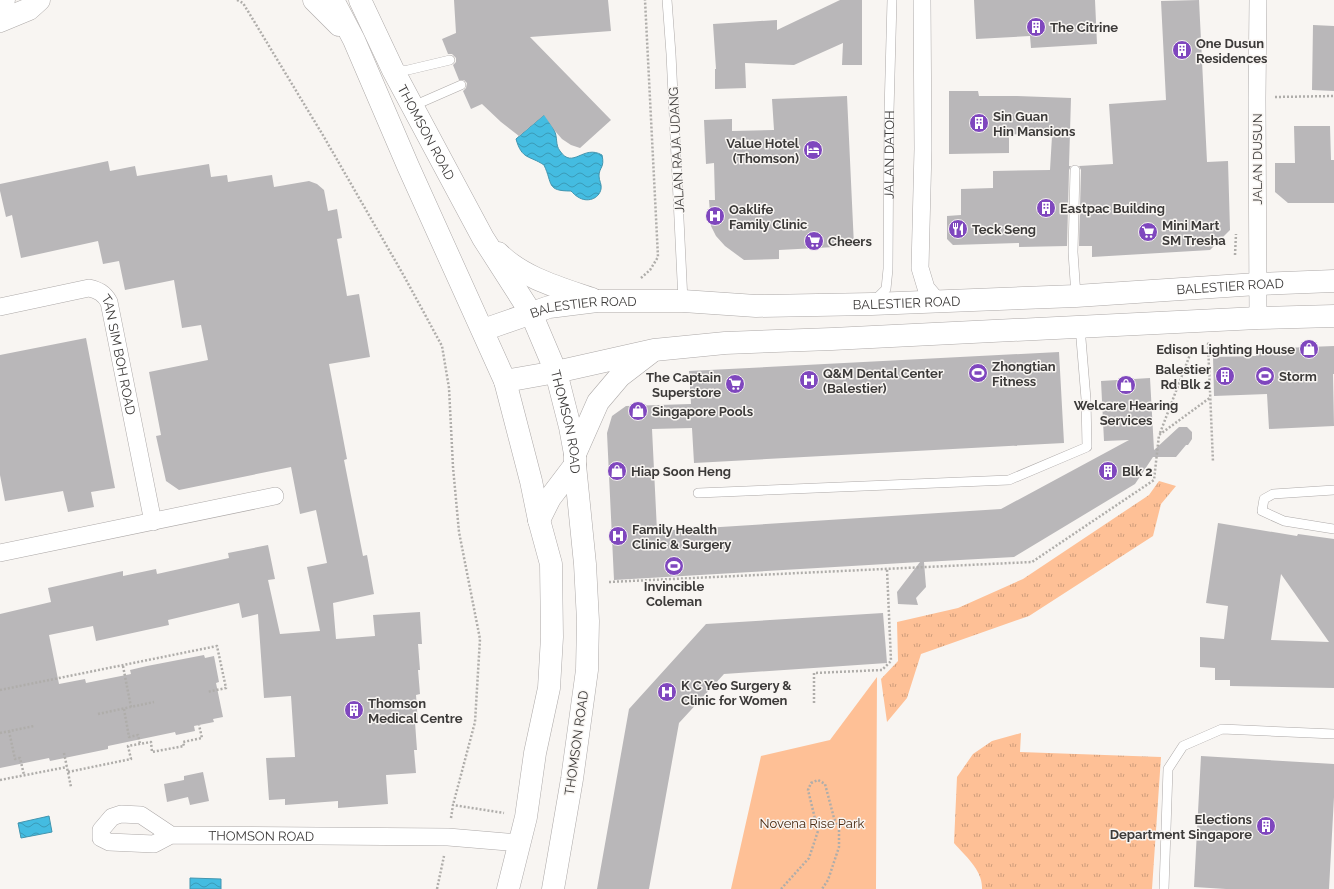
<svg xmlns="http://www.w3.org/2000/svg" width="1334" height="889" font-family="Raleway,sans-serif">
	<defs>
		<pattern id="grass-tufts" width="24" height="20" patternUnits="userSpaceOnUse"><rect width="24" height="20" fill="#fec096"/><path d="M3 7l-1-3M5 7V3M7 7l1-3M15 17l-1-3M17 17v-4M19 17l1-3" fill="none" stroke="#cf9d7b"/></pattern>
		<pattern id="water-waves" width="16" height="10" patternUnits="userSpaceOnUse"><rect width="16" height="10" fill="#44bce1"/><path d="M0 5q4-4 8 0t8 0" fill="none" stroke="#3a9ab7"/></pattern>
	</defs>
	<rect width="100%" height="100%" fill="#f8f5f2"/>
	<path fill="url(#grass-tufts)" d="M1159,481L1176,486L1161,504L1153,536L1029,616L921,654L907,698L887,722L881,679L898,661L897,622L958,608L1023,579L1149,495Z
		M1021,733L1020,752L1161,757L1152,889H982C983,870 965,856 954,843L957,777L973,754L992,741Z"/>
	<path fill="#fec096" d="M877,677L876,889H731L761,756L830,740Z"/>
	<path fill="url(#water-waves)" stroke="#4295af" d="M545,114C548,120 552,125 554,130C558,137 555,145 560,151C573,170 583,144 602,155C605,168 599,167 599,176C599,181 602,184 601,189C599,199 587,203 578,197C576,196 573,193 571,191C546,191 553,184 544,165C529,155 522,160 516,139Z
		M49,816L52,832L21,838L18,823Z
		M190,878L221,879V889H190Z"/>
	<path fill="#b9b7b9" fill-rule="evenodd" d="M454,0H608L611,31L530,37L611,120L580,148L571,145L562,139L555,131L544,115L519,136L501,122L482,104L471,109L463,91L466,88L467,83L464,80H459L453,65L456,62V58L452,54H448L442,39L456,33Z
		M840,0H862V65H842L843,43L794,65L745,63L746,88L715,89V69H716L713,24L777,20V30Z
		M974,0H1095L1097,44L1031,48L1030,36L976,39Z
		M1199,0L1207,162L1228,161L1230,230L1210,250L1092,257V246H1079L1081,170L1079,166L1113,164L1109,104L1166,100L1161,1Z
		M1313,25L1334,26V91L1312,90Z
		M949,91H978L979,96H1017L1071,98L1069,166H1071L1069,170L1067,246L1019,247V243L953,245L947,239V216L961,215V189L993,188V171L1050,170L1052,136L1009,134V153L949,154Z
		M847,96L854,246L779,250V259L744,260L725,246L716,236L711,226L709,200H715L714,163L706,164L704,120L732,119V131L774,130L772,99Z
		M1294,126H1330L1331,160H1334V203H1288L1275,192V163H1295Z
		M108,161L110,171L135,166L137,176L209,164L211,177L227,175L228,182L272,175L274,187L309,181L317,184L324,190L328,211L337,209L342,238L337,239L347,296L359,294L370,357L329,364L347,459L344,460L363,556L367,555L374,594L333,603L336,639L375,636L373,615L420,612L422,644H418L420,670H418L420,694L416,695L418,722H415L417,750H414L416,773L386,775L388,804L338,808V801L285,805V799L269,800L266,758L295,757L291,696L264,698L258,614L242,618L239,603L168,620L169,625L96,641L93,626L49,635L59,684L85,679L86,683L131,674L130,670L147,666L204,655L205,658L214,656L219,682L216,683L223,717L213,719L214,722L194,726L195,731L176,735L175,732L108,746V749L50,761L49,758L0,768V614L51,602L48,588L123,571V576L156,569L157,574L229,558L228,553L268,545L275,579L268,580L280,634L320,631L307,567L327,563L316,510L300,514L291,467L179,490L166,481L156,436L161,435L149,372L208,360L201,325L182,328L174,280L125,290L119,261L103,264L98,241L21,258L12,215L6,217L0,191V184Z
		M86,338L115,488L91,492L94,507L68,512L63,491L5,501L0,475V355Z
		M1334,346V374H1333L1334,426L1269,429L1267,394L1214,396L1213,357L1256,356V349Z
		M1059,352L1064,443L694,463L692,428L652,429L657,531L1001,509L1129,440L1104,441L1101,381L1150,378L1154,450L1179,427H1187L1192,432V439L1188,445H1186L1176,457H1153L1135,484L1014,557L924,562L926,587L916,598L918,605L898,604L897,592L920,562L614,580L607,433L612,416L626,406L691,404L689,371Z
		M1218,523L1297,536L1298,534L1334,539V688L1230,686V680H1215V668L1200,667V637L1224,639L1228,606L1206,603ZM1281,574L1329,642L1271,640Z
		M883,613L887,663L724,674L679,723L649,889H597L629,709L706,624Z
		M1201,756L1334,764V797L1329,889H1226L1194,887Z
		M203,772L209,801L190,805L188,797L167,802L164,784L184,780V776Z"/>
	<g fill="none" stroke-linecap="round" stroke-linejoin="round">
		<defs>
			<g id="lane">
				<path d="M667,0L671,54L683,301"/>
				<path d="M394,70H408L450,60"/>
				<path d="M413,106L461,85"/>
				<path d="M1075,170L1073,252L1076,296"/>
				<path id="s1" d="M875,300L886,289L888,269L889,112L892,0"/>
				<path d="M1334,490L1273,494L1264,499L1262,511L1284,521L1334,529"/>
				<path d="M698,493L1009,480L1087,447L1086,399L1080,327"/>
				<path d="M1164,889L1168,769L1183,746L1222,729L1334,734"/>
			</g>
			<g id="street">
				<path d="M922,0L923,149L920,268L926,288L937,301"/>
				<path id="s2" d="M0,307L89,288C98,290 104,293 109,302L153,522"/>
				<path d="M1258,318L1257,98L1258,0"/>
				<path d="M0,553L275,496"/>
				<path id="s3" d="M171,835L141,815L121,814L112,817L101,830V838L109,842L154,844L171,835L448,837L519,843"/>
			</g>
			<g id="primary">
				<path d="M314,0L339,25"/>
				<path d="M333,0L354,40L408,166L505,381L531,481L539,520L551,564L552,637L549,688L535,753L526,817L508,889"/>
				<path id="s4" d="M360,0L393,70L483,238L531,313L556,372L570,427L575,454V465L585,564L588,621L587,670L572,779L553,889"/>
				<path d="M0,5L4,0"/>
				<path d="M0,21L29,9L39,0"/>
				<path d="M498,253C523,278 560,288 592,299"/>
				<path id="s5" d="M483,330L549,307L597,301H683L756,306L872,304L1076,296L1257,284L1334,281"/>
				<path d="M505,381L556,372L654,350L725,343L832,339L1258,318L1334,316"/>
				<path d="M575,454L598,402L620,376L650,353"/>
				<path d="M539,520L550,498L575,465"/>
			</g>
		</defs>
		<use href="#lane" stroke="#ada9a8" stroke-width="10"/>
		<use href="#street" stroke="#ada9a8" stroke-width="18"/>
		<use href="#primary" stroke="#ada9a8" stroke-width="23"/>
		<path stroke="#afadaa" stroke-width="2.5" stroke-dasharray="2 2" stroke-linecap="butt" d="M237,0L243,3L324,137L404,276L442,346L449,388L453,467L459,532L480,639L475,722L453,805
			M1275,97L1334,96
			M1235,255L1236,234
			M641,278L650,270L658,257L645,0
			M1209,343L1208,344L1213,462
			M1160,433L1191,352
			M609,582L1032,562L1154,480L1159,435L1211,397
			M123,666L131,707
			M0,690L217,646L226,688L207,692
			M814,703V673L882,670L891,661L887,569
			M124,709L129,737L138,735L140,744
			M98,714L154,702
			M9,731L15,759L20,758L24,775
			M0,733L34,726
			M64,753L71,787
			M68,772L131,759L128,746L151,742L152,752L184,746L183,742L202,738L199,725
			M0,780L67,767
			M451,818L453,805L504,813
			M437,889L444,856
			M781,889L809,858L818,831L808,790L811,783L818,780L825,784L834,818L839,829V847L828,880L822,889"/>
		<use href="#lane" stroke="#fff" stroke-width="9"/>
		<use href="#street" stroke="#fff" stroke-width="17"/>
		<use href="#primary" stroke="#fff" stroke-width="22"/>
	</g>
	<defs>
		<symbol id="building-disc" viewBox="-11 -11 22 22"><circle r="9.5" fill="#7f47be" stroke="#f8f5f2"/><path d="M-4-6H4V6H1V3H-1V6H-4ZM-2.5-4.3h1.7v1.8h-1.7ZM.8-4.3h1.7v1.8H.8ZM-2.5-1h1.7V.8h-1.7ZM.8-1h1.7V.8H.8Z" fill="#fff"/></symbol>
		<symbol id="hotel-disc" viewBox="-11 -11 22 22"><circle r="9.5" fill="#7f47be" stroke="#f8f5f2"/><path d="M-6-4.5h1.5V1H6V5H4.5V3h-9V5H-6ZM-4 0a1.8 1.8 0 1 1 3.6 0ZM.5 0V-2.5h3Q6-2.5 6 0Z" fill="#fff"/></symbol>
		<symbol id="hospital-disc" viewBox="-11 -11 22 22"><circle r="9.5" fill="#7f47be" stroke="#f8f5f2"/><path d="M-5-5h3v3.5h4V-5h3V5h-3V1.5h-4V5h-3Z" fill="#fff"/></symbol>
		<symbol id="restaurant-disc" viewBox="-11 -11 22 22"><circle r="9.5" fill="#7f47be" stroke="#f8f5f2"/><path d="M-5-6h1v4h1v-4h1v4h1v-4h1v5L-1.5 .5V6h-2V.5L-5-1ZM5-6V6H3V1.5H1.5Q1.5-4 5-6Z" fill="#fff"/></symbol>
		<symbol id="supermarket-disc" viewBox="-11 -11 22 22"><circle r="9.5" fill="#7f47be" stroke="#f8f5f2"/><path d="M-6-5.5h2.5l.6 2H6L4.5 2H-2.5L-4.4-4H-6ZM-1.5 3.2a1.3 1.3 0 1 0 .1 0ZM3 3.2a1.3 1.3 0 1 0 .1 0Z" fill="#fff"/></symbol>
		<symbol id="shop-disc" viewBox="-11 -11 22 22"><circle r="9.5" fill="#7f47be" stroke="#f8f5f2"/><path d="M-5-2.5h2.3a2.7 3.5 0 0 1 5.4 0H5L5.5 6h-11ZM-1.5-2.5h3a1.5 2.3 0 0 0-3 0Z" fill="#fff"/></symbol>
		<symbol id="stadium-disc" viewBox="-11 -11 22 22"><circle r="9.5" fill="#7f47be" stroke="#f8f5f2"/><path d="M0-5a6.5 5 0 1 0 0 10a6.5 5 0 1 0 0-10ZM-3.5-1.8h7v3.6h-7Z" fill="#fff"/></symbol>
	</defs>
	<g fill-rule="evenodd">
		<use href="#building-disc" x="1025" y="16" width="22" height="22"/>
		<use href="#building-disc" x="1171" y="39" width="22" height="22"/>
		<use href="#building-disc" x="968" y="112" width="22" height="22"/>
		<use href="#hotel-disc" x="802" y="139" width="22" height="22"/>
		<use href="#building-disc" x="1035" y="197" width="22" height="22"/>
		<use href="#hospital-disc" x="704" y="205" width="22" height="22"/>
		<use href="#restaurant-disc" x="947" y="218" width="22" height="22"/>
		<use href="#supermarket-disc" x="1137" y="221" width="22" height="22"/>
		<use href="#supermarket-disc" x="803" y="230" width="22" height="22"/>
		<use href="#shop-disc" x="1298" y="338" width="22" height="22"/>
		<use href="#stadium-disc" x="967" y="362" width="22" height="22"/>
		<use href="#building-disc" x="1214" y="365" width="22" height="22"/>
		<use href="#stadium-disc" x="1254" y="365" width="22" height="22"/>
		<use href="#hospital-disc" x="798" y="369" width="22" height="22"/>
		<use href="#supermarket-disc" x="724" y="373" width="22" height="22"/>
		<use href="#shop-disc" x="1115" y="374" width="22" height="22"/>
		<use href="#shop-disc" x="627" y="400" width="22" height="22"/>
		<use href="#shop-disc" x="606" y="460" width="22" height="22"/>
		<use href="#building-disc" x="1097" y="460" width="22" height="22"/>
		<use href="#hospital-disc" x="607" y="525" width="22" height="22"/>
		<use href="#stadium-disc" x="663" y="555" width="22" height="22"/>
		<use href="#hospital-disc" x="656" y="681" width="22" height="22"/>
		<use href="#building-disc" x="343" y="699" width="22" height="22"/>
		<use href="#building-disc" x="1255" y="815" width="22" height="22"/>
	</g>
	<g text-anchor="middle" stroke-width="3" stroke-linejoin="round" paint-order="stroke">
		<g font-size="13" font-weight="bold" fill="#3c3a39" stroke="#f8f5f2" text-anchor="start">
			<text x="1050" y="32">The Citrine</text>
			<text x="1196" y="48">One Dusun<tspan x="1196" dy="15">Residences</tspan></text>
			<text x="993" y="121">Sin Guan<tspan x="993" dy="15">Hin Mansions</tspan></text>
			<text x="799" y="148" text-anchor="end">Value Hotel<tspan x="799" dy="15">(Thomson)</tspan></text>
			<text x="1060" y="213">Eastpac Building</text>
			<text x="729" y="214">Oaklife<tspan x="729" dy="15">Family Clinic</tspan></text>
			<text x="1162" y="230">Mini Mart<tspan x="1162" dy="15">SM Tresha</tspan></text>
			<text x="972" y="234">Teck Seng</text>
			<text x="828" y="246">Cheers</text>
			<text x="1295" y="354" text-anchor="end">Edison Lighting House</text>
			<text x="992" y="371">Zhongtian<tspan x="992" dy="15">Fitness</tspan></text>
			<text x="1211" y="374" text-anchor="end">Balestier<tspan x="1211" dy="15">Rd Blk 2</tspan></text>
			<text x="823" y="378">Q&amp;M Dental Center<tspan x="823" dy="15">(Balestier)</tspan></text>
			<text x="1279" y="381">Storm</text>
			<text x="721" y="382" text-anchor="end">The Captain<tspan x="721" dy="15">Superstore</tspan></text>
			<text x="1126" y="410" text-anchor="middle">Welcare Hearing<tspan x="1126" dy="15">Services</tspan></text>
			<text x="652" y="416">Singapore Pools</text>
			<text x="631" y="476">Hiap Soon Heng</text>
			<text x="1122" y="476">Blk 2</text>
			<text x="632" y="534">Family Health<tspan x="632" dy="15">Clinic &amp; Surgery</tspan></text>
			<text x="674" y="591" text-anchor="middle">Invincible<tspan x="674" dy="15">Coleman</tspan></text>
			<text x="681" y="690">K C Yeo Surgery &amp;<tspan x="681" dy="15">Clinic for Women</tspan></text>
			<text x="368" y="708">Thomson<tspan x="368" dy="15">Medical Centre</tspan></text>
			<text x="1252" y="824" text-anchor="end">Elections<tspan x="1252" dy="15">Department Singapore</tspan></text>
		</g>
		<g font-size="13" fill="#3c3a39" stroke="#f8f5f2">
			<text dy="5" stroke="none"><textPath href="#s4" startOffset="148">THOMSON ROAD</textPath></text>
			<text transform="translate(676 150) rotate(-93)" y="5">JALAN RAJA UDANG</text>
			<text dy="5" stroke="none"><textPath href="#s1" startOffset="150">JALAN DATOH</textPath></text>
			<text transform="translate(1257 159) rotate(-90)" y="5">JALAN DUSUN</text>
			<text dy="5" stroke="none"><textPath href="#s5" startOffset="752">BALESTIER ROAD</textPath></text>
			<text dy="5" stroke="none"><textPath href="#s5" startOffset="428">BALESTIER ROAD</textPath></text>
			<text dy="5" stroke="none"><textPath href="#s5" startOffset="104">BALESTIER ROAD</textPath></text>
			<text dy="5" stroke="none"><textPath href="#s2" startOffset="170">TAN SIM BOH ROAD</textPath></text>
			<text dy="5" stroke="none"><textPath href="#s4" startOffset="472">THOMSON ROAD</textPath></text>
			<text transform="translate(576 743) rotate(-82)" y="5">THOMSON ROAD</text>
			<text dy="5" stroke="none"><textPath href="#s3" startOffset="254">THOMSON ROAD</textPath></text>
		</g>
		<g font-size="13" fill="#4b2c14" stroke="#f8f5f2">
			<text x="812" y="828">Novena Rise Park</text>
		</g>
	</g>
</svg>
